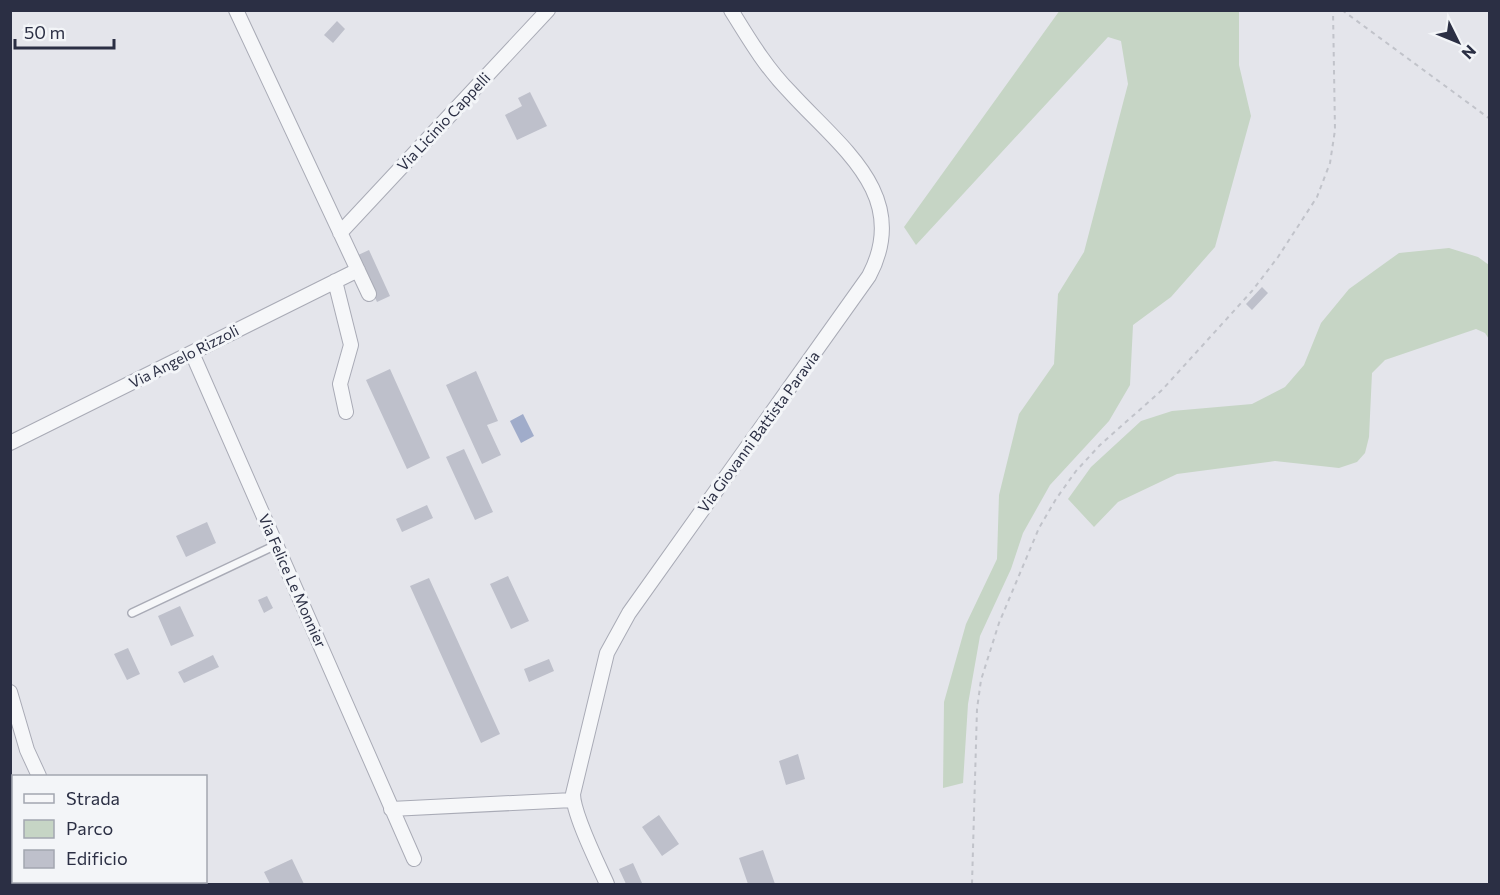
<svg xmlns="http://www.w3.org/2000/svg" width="1500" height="895" font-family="Commissioner,sans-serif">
	<rect width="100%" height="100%" fill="#e4e5eb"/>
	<path fill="#c6d5c5" d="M1060,10L1239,11V65L1251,116L1215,247L1171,297L1133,325L1130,385L1109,421L1050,485L1023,533L1011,569L980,636L968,704L963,783L943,788L944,702L966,624L997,559L999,495L1019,414L1054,364L1058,294L1084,252L1128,84L1121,41L1108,37L916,245L904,227Z
		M1449,248L1478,257L1489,265V339L1485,333L1476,329L1385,360L1372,373L1369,437L1365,453L1357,462L1339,468L1275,461L1177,474L1118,502L1094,527L1068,499L1091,467L1141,421L1172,411L1252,404L1285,387L1304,365L1321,323L1349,289L1399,253Z"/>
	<path fill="#a0acca" d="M523,414L534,436L521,443L510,421Z"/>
	<path fill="#bec0cb" d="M337,21L345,29L333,43L324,35Z
		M530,92L547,126L517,140L505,115L522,106L518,98Z
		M369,250L390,296L377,302L356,256Z
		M1262,287L1268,293L1252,310L1246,304Z
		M390,369L430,458L407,469L366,380Z
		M476,371L498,421L487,425L501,455L482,464L446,385Z
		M464,449L493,512L475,520L446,457Z
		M427,505L433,518L402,532L396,519Z
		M207,522L216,543L186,557L176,536Z
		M508,576L529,621L511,629L490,584Z
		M429,578L500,734L481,743L410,586Z
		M267,596L273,608L264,613L258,600Z
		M180,606L194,636L171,646L158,616Z
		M128,648L140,674L127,680L114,654Z
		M213,655L219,667L184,683L178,672Z
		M549,659L554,671L529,682L524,669Z
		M798,754L805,779L786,785L779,761Z
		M659,815L679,844L662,856L642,827Z
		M763,850L775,884H748L739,858Z
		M292,859L304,884H270L264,872Z
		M633,863L642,883L626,884L619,869Z"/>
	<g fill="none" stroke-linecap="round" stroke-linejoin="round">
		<defs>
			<path id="lane" d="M132,613L276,545"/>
			<path id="street" d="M236,10L369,294
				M340,233L548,10
				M335,281L351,345L340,384L346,412
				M192,353L414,859
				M10,443L358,270
				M10,692L27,750L39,776
				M391,809L573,800
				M103,882L105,884
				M607,884C598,864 573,814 573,794L607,653L629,613L869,276C912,195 839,146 790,92C766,68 749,39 731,10"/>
		</defs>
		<use href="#lane" stroke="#a9abb6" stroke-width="10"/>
		<use href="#street" stroke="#a9abb6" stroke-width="16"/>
		<path stroke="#c1c3ca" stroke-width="2" stroke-dasharray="4.5 4.5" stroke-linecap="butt" d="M1342,10L1490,119
			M972,884L977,709L981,680L999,623L1039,528L1056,499L1076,471L1100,445L1162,390L1252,291L1278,257L1317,197L1330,163L1335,130L1333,10"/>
		<use href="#lane" stroke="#f6f7f9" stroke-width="7"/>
		<use href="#street" stroke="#f6f7f9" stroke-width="14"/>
	</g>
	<g text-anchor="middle" stroke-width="6" stroke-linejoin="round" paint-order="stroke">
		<g font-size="15" fill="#2b2f44" stroke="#f3f5f8">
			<text transform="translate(444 122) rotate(-47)" y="5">Via Licinio Cappelli</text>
			<text transform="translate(184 357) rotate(-27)" y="5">Via Angelo Rizzoli</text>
			<text transform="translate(759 432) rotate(-54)" y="5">Via Giovanni Battista Paravia</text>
			<text transform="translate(292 581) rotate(66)" y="5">Via Felice Le Monnier</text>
		</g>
	</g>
	<rect width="1500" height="895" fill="none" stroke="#2b2f44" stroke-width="24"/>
	<rect x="12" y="775" width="195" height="108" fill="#f3f5f8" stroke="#a3a6b0" stroke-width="1.5"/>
	<rect x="24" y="794" width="30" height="9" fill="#f6f7f9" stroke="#a3a6b0" stroke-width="1.5"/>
	<text x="66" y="805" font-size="18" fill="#2b2f44">Strada</text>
	<rect x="24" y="820" width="30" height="18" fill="#c6d5c5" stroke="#a3a6b0" stroke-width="1.5"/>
	<text x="66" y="835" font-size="18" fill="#2b2f44">Parco</text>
	<rect x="24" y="850" width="30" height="18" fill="#bec0cb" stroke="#a3a6b0" stroke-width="1.5"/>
	<text x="66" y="865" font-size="18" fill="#2b2f44">Edificio</text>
	<g transform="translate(1458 42) rotate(133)" stroke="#f3f5f8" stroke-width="4.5" paint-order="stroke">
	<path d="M0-4.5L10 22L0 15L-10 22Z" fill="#2b2f44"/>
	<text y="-9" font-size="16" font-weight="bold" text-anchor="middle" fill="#2b2f44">N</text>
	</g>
	<path d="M15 39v9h99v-9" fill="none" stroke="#2b2f44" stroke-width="3"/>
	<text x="24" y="39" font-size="18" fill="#2b2f44" stroke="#f3f5f8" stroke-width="4.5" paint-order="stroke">50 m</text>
</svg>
